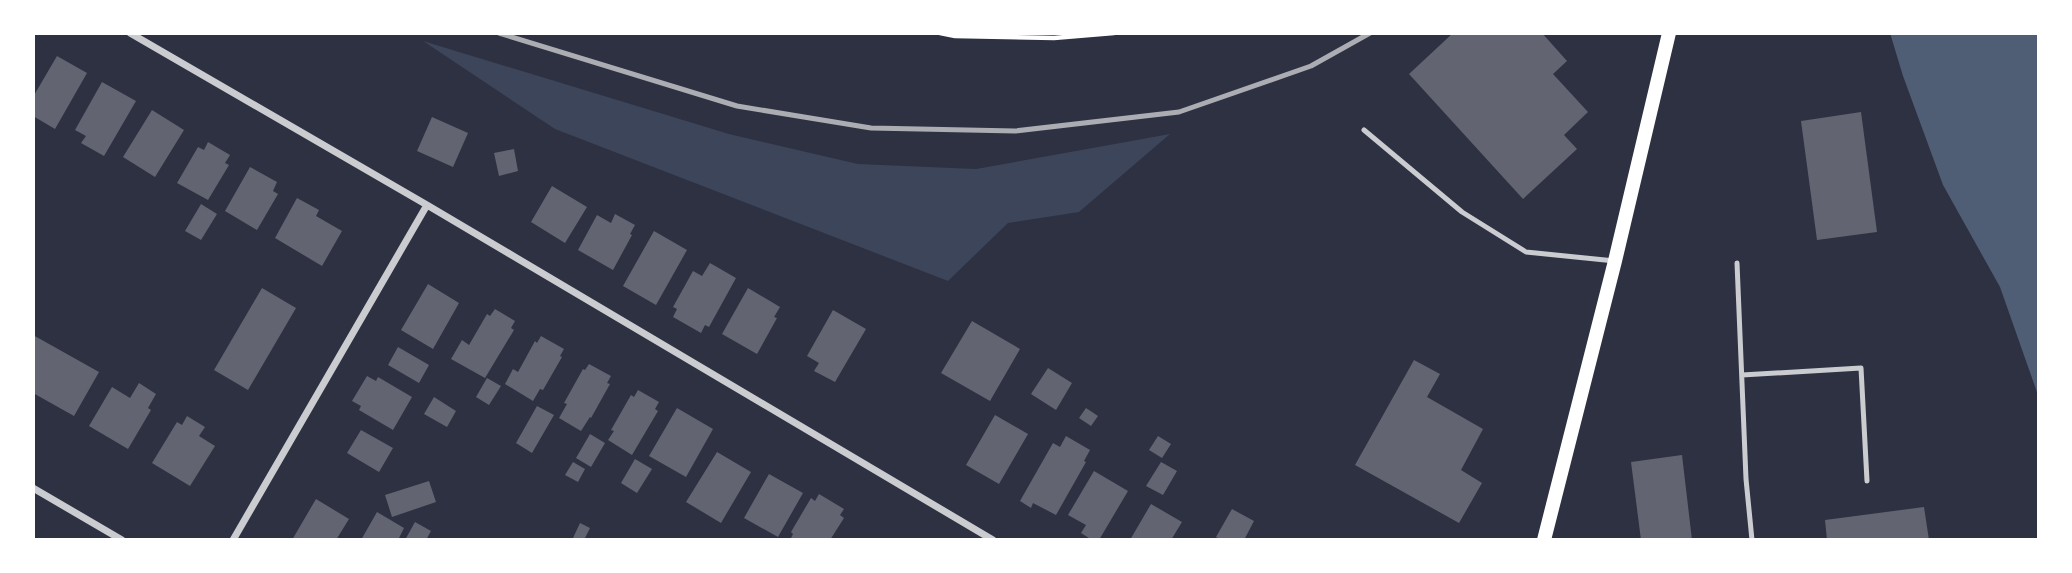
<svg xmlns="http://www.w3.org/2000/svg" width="2072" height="573" font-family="Signika,sans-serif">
	<rect width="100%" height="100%" fill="#2d3142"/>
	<path fill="#3c4559" d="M423,41L729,134L858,164L976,169L1170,134L1079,212L1008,223L948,281L555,129Z"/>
	<path fill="#4f5d75" d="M1890,33H2039V398L2000,287L1943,185L1903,76Z"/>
	<path fill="#626471" d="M1453,33H1542L1567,61L1553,74L1588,112L1564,135L1577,149L1523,199L1409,74Z
		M57,56L87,73L55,129L33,116V97Z
		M102,82L136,101L104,156L81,143L86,136L75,130Z
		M152,110L184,130L155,177L123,157Z
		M1861,112L1877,232L1817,240L1801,121Z
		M432,117L468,133L453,167L417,151Z
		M208,142L230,155L225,163L229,165L208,200L177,183L198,147L204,150Z
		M514,149L518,171L499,176L494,153Z
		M250,167L277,182L273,191L278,194L257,230L225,211Z
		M552,186L587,207L565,243L531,222Z
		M297,198L319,210L316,216L342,231L322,266L275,238Z
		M201,204L217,214L201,240L185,231Z
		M615,214L635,225L630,234L632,235L613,270L578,250L597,215L611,223Z
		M654,231L687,250L656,305L623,286Z
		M710,263L736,278L709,327L705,325L701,333L673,317L677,309L673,307L693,271L702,276Z
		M428,284L459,303L433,349L401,330Z
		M262,288L296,308L248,390L214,370Z
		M748,288L780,307L774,317L777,318L757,354L722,334Z
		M495,309L515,321L511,328L514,330L485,378L451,359L462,340L469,345L487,314L490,316Z
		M833,310L866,329L835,382L814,371L819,363L807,356Z
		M972,321L1020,349L990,401L941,373Z
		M33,335L99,372L74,416L33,393Z
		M541,336L564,349L560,356L562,357L543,390L540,389L533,401L505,384L513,369L518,372L535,341L537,343Z
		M398,347L429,365L419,383L388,365Z
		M1414,360L1440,374L1427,397L1483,429L1461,470L1482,483L1459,523L1355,465Z
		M589,364L611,376L607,383L610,384L591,418L590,417L581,431L559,418L567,404L564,403L583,369L585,370Z
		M1048,368L1072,383L1056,410L1031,394Z
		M367,376L376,381L378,377L412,397L393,430L359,410L361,406L352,401Z
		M487,378L501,386L489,405L476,397Z
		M139,383L156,394L148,408L151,410L128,449L89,426L112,387L130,398Z
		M638,390L659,402L655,409L658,411L632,455L608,440L614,431L611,430L631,395L634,397Z
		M434,397L456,411L447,427L424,414Z
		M537,406L554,415L532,453L516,443Z
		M677,408L713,429L686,477L649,456Z
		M1086,408L1098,416L1091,426L1079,418Z
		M995,415L1028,434L999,484L966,465Z
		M187,416L205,427L199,436L215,446L190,486L152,463L177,422L182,425Z
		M361,430L393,448L379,472L347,453Z
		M590,434L605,443L591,467L576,458Z
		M1066,436L1090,450L1084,461L1086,462L1056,515L1033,503L1031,508L1020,501L1053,443L1060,447Z
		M1158,436L1171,444L1162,458L1149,450Z
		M717,452L751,472L721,523L686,502Z
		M1682,455L1692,540H1641L1631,462Z
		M635,459L652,469L637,493L621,483Z
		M573,462L585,469L578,482L565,475Z
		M1161,462L1177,471L1163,495L1146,486Z
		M1094,471L1128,491L1099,540H1092L1081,533L1086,525L1068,515Z
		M769,474L803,493L778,537L744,518Z
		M429,481L436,502L392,517L385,495Z
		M819,494L844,509L840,515L844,518L830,540H790L793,534L791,532L811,498L815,501Z
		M316,499L349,519L336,540H292Z
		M1151,504L1182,522L1171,540H1130Z
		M1924,507L1929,540H1827L1825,520Z
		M1232,509L1254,521L1244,540H1221L1216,537Z
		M377,512L404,528L398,540H361Z
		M415,522L431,531L426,540H405Z
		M580,523L590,528L584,540H576L573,538Z"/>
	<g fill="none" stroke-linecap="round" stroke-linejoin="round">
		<path stroke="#fff" stroke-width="4.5" d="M940,33L955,36L1054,38L1114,33"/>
		<path stroke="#caccd0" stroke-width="5" d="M1364,130L1462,212L1526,252L1615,261
			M1737,263L1746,479L1752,540
			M1742,375L1861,368L1867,481"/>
		<path stroke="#caccd0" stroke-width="7" d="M130,33L427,205L993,540
			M33,488L122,540
			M233,540L427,205"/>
		<path stroke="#fff" stroke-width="14" d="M1544,540L1615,261L1669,33"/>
		<path stroke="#abadb3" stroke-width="5" d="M499,33L737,106L871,128L1015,131L1179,112L1311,66L1370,33"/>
	</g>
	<rect width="2072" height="573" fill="none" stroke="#ffffff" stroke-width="70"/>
</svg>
